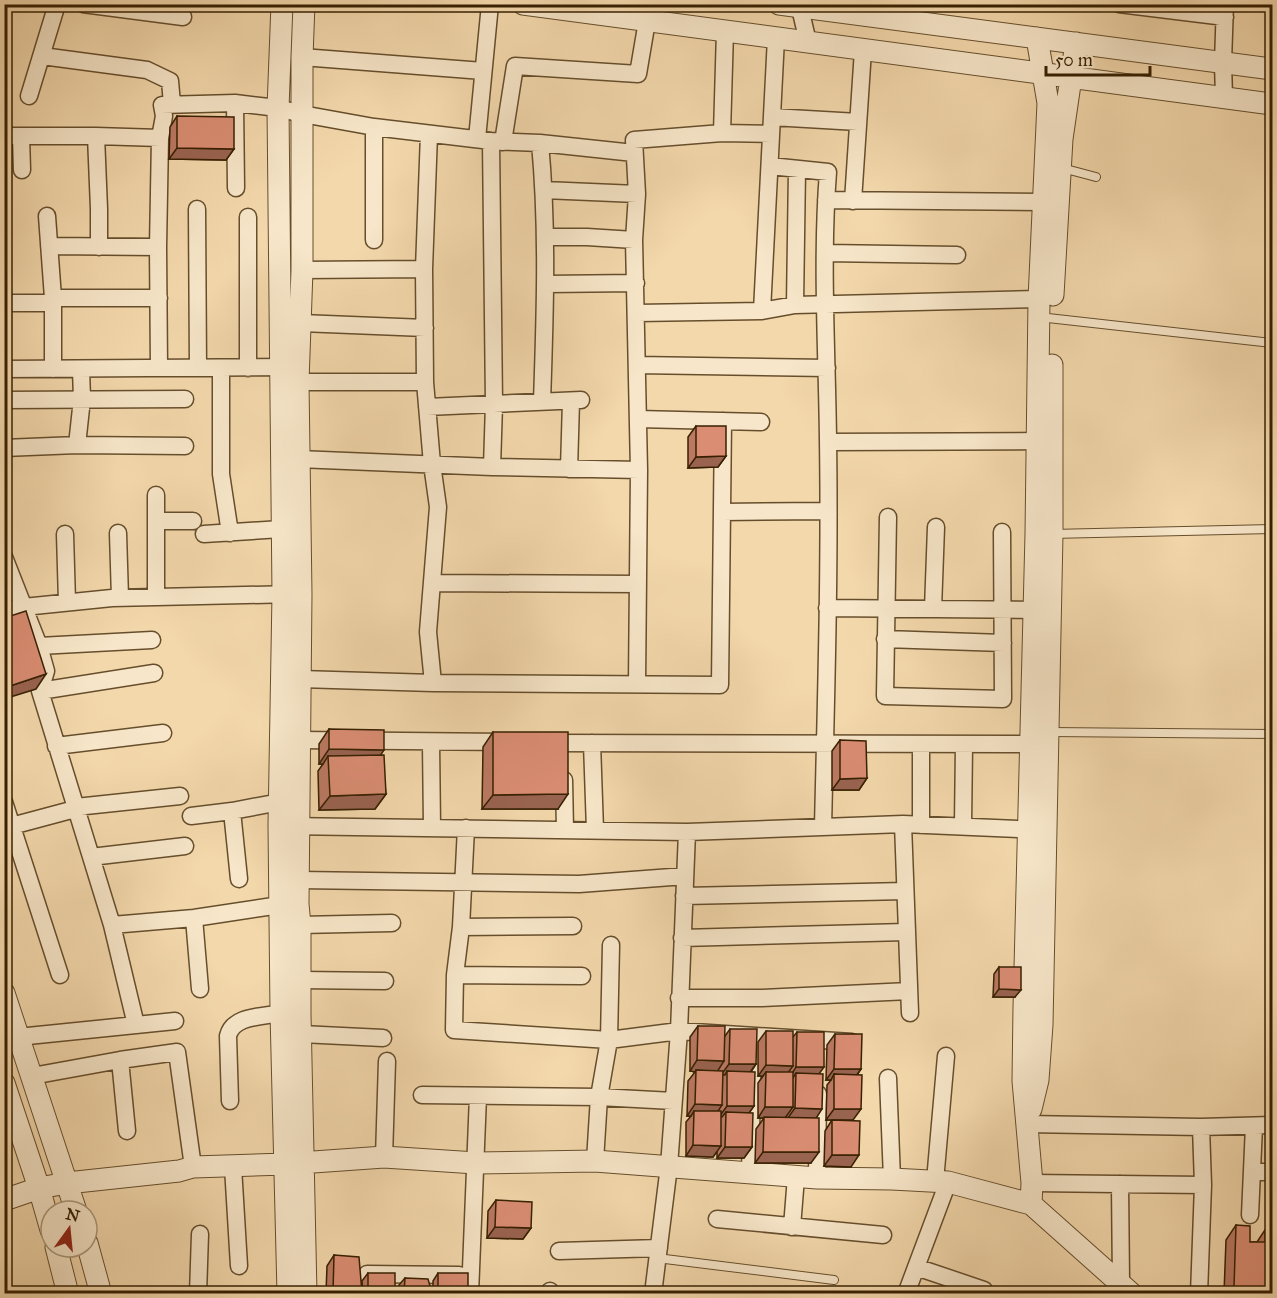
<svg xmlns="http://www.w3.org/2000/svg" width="1277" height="1298" font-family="'IM FELL Great Primer',serif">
	<rect width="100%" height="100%" fill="#f3d8ac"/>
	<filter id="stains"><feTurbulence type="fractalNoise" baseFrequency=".00333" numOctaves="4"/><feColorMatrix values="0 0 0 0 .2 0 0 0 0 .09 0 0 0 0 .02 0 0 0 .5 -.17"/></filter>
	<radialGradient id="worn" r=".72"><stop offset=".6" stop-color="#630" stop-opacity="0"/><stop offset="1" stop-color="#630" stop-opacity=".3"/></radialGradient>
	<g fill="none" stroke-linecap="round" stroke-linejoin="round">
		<defs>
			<path id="service" d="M1062,168L1096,177
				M1039,317L1272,343
				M1051,534L1272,529
				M1049,732L1272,734
				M657,1258L834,1280"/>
			<path id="minor" d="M83,4L183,17
				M799,4L808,42
				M1119,4L1225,17
				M776,38L762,311L795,305L1039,299
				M42,56L147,70L170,81L172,104
				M302,57L483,71
				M29,96L57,4
				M1224,98L1223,62L1225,4
				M235,103L236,188
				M772,117L858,122
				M722,133L725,31
				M429,134L424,269L425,382L432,464L438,507L428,632L433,683
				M4,136H96L160,138
				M21,136L22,170
				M96,136L99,209V247
				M477,139L490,4
				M491,141L494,404L492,467
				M503,142L515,66L638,74L647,21
				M540,143C548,229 545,315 542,402
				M770,166L828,172C821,261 827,351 828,440C830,569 826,698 823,827
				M544,190L637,194
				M826,200L1043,202
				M853,201L863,50
				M197,209L198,368
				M47,216L53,298V369
				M248,217V368
				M545,237H587L634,240
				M374,240V127
				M49,246L158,247
				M826,253L957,255
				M302,270L424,269
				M546,284L636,283
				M53,298H159
				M4,303H52
				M795,305L797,169
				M637,313L762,311
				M301,323L425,328
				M637,365L827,368
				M159,368L158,247L160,138L164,116L162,105L235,103L278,108L302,114L374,127L491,141L540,143L634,153
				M221,368V474L230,533
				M4,369L292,367
				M298,382H425
				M4,400L185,399
				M427,407L581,400
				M638,419L761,422
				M828,442L1050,441
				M77,445L82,399L81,369
				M4,448L77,445L185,446
				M298,459L492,467L639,470
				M569,469L571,401
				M722,512L828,511
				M888,517L885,696L1003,699L1002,532
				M156,521H193
				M118,533L120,598
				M65,534L67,602
				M204,534L281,529
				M4,557L39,646L46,671L40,691L112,925L194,918L280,905
				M432,583L638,584
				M156,597V495
				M827,608L1045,610
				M4,609L112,598L294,594
				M933,609L936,527
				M885,639L1003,643
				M39,646L152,640
				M300,679L433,683L720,685L723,421
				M637,684L639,470L634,240L637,194L634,140L722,133L771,134
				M40,691L154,673
				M298,740L508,742
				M431,742L432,827
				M545,743L1029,744
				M592,743L595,830
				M921,744V825
				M56,746L163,733
				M564,780L565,830
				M4,802L60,975
				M76,807L180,796
				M232,811L239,879
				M191,816L232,811L280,802
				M903,824L910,1013
				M963,825L964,745
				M286,826L687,832L903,824L1040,830
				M4,828L75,809
				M466,828L461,927L455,975L454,1030L609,1040L679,1031L852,1042
				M91,857L185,846
				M299,880L579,884L685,876
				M684,896L905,891
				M194,918L200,989
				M112,925L136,1025
				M300,925L392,923
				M461,927L573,926
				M682,938L906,932
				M455,975L582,976
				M300,980L385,981
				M679,998H762L909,991
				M301,1034L383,1038
				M4,1040L18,1037L175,1021
				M120,1060L127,1131
				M32,1076L120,1060L177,1052L193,1167
				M888,1078L892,1179
				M422,1095L599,1097L673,1101
				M230,1101L228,1036C233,1015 263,1017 281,1013
				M1027,1124L1201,1127L1272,1125
				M384,1157L387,1061
				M595,1161L599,1097L609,1040L611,945
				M233,1167L239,1266
				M750,1172L753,1047
				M1252,1172H1272
				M817,1178L818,1094
				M935,1181L946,1056
				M1032,1183L1203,1185
				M1120,1184L1121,1283
				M1250,1215L1254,1126
				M717,1219L883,1235
				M792,1227L796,1177
				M559,1251L659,1248
				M916,1267L984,1290
				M367,1274L459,1275
				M198,1294L200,1234
				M470,1294L478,1096
				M550,1294V1291
				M653,1294L669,1166L679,1031L687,832
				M906,1294L948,1182
				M1199,1294L1203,1185L1201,1127"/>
			<path id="tertiary" d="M282,4L278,108L283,594L279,825L281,1013L288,1294
				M304,4L302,57V270L298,382L301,594L298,904L300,925V1014L306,1294
				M523,4L1272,104
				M779,4L1272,69
				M1053,295L1062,139L1076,43
				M4,993L76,1211
				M4,1083L39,1188L51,1230
				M1031,1109L1038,1080L1042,1025L1052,534V365
				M4,1200L39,1188L67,1183L179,1171L193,1167L285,1164L384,1157L476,1163L595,1161L817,1178L892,1179L948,1182L1031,1204L1132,1294
				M1031,1204L1032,1183L1023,1081L1024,1007L1036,534L1039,299L1048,103L1037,38
				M87,1243L101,1294
				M56,1247L68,1294"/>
		</defs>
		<use href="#service" stroke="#664e2c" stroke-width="10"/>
		<use href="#minor" stroke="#664e2c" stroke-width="19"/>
		<use href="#tertiary" stroke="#664e2c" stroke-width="23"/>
		<use href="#service" stroke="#f7e6c9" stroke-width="8"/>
		<use href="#minor" stroke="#f7e6c9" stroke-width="16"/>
		<use href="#tertiary" stroke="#f7e6c9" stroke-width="21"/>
	</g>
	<path fill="#bb7963" stroke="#372002" stroke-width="1.5" d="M177,116L234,149L226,160L169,159L170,127Z
		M696,426L726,456L718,467L688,468V437Z
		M329,729L381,755L386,794L375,809L319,810L318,771L323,764H319V744Z
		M493,732L558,809H482L483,747Z
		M840,740L867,778L859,790H832V751Z
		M999,967L1015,997H993L994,974Z
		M698,1026L725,1036L730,1029L756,1064L751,1072L754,1106L749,1113L752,1147L744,1158H717V1151L713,1157L686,1156V1122L691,1116H687L688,1081L695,1072L690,1071V1037Z
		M766,1031L793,1037L797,1032L819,1074L816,1118L811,1163H755L756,1129L764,1118H758V1083L763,1076H758V1042Z
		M835,1034L861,1069L857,1075L853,1120H826L827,1085L831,1080H826L827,1045Z
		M832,1120L851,1167L824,1166L825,1131Z
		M496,1200L531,1228L523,1239L487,1238L488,1211Z
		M1236,1225L1250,1242H1257L1265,1230L1272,1293H1224L1226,1240Z
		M334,1255L362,1293H326L327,1266Z
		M368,1273L395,1293H363L362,1281Z
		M438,1273L468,1293H433V1281Z
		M405,1278L432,1293H399V1285Z"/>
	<path fill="#996350" stroke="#372002" stroke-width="1.5" d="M177,148L234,149L226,160L169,159Z
		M726,456L718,467L688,468L696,457Z
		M46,674L36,689L4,699V688Z
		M329,749L384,750L374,765L328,756L323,764H319Z
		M867,778L859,790H832L840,779Z
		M386,794L375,809L319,810L330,796Z
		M568,794L558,809H482L493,795Z
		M999,989L1021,990L1015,997H993Z
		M697,1060L724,1061L717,1072L696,1070L695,1072L690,1071Z
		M729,1064H756L748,1075L727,1071L725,1075H721Z
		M766,1065L793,1066L785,1077L766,1072L763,1076H758Z
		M796,1067H824L816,1078L796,1073L793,1078H789Z
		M834,1069H861L853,1080L834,1074L831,1080H826Z
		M695,1104L722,1105L715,1116L694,1111L691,1116H687Z
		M727,1106H754L746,1117L726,1112L722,1117H719Z
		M765,1107H793L785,1118H758Z
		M795,1108L822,1109L815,1120L787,1119Z
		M834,1109H861L853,1120H826Z
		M693,1145L721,1146L713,1157L686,1156Z
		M725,1147H752L744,1158H717Z
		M763,1152H819L811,1163H755Z
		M832,1155H859L851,1167L824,1166Z
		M495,1227L531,1228L523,1239L487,1238Z
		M1234,1287L1272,1288V1293H1229Z"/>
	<path fill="#da8d73" stroke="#372002" stroke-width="1.5" d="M177,116L234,117V149L177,148Z
		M696,426H726V456L696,457Z
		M26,611L46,674L4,688V618Z
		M329,729L384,730V750L329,749Z
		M493,732H568V794L493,795Z
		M840,740L866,741L867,778L840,779Z
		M384,755L386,794L330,796L328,756Z
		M999,967H1021V990L999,989Z
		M698,1026H725L724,1061L697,1060Z
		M730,1029H757L756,1064H729Z
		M766,1031H793V1066L766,1065Z
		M797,1032H824V1067H796Z
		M835,1034H862L861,1069H834Z
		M696,1070L723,1071L722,1105L695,1104Z
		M727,1071L755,1072L754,1106H727Z
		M766,1072H793V1107H765Z
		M796,1073L823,1074L822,1109L795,1108Z
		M834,1074L862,1075L861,1109H834Z
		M694,1111H721V1146L693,1145Z
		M726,1112L753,1113L752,1147H725Z
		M764,1117L819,1118V1152H763Z
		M832,1120L860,1121L859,1155H832Z
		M496,1200L532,1202L531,1228L495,1227Z
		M1236,1225L1250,1226V1242H1265V1230H1272V1288L1234,1287Z
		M334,1255L359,1257L362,1293L333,1292Z
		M368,1273H395V1293H368Z
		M438,1273H468V1293H440L438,1290Z
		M405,1278L428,1279L432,1293H404Z"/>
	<rect width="1277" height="1298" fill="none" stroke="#f3d8ac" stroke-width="24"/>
	<rect x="6" y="6" width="1265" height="1286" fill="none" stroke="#372002" stroke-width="3"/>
	<rect x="12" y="12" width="1253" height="1274" fill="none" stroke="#372002" stroke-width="1.5"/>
	<g transform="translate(69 1229) rotate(15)"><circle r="28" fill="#f7e6c9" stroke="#aa9779" stroke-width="1.5"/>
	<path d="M0-4.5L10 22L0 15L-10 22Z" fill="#8f2418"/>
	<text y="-9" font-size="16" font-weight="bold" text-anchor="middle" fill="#372002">N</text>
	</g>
	<path d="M1046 66v9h104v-9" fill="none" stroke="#372002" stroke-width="3"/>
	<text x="1055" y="66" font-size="18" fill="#372002" stroke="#f7e6c9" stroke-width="4.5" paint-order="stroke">50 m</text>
	<rect width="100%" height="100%" filter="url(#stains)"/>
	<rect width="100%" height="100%" fill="url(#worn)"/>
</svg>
